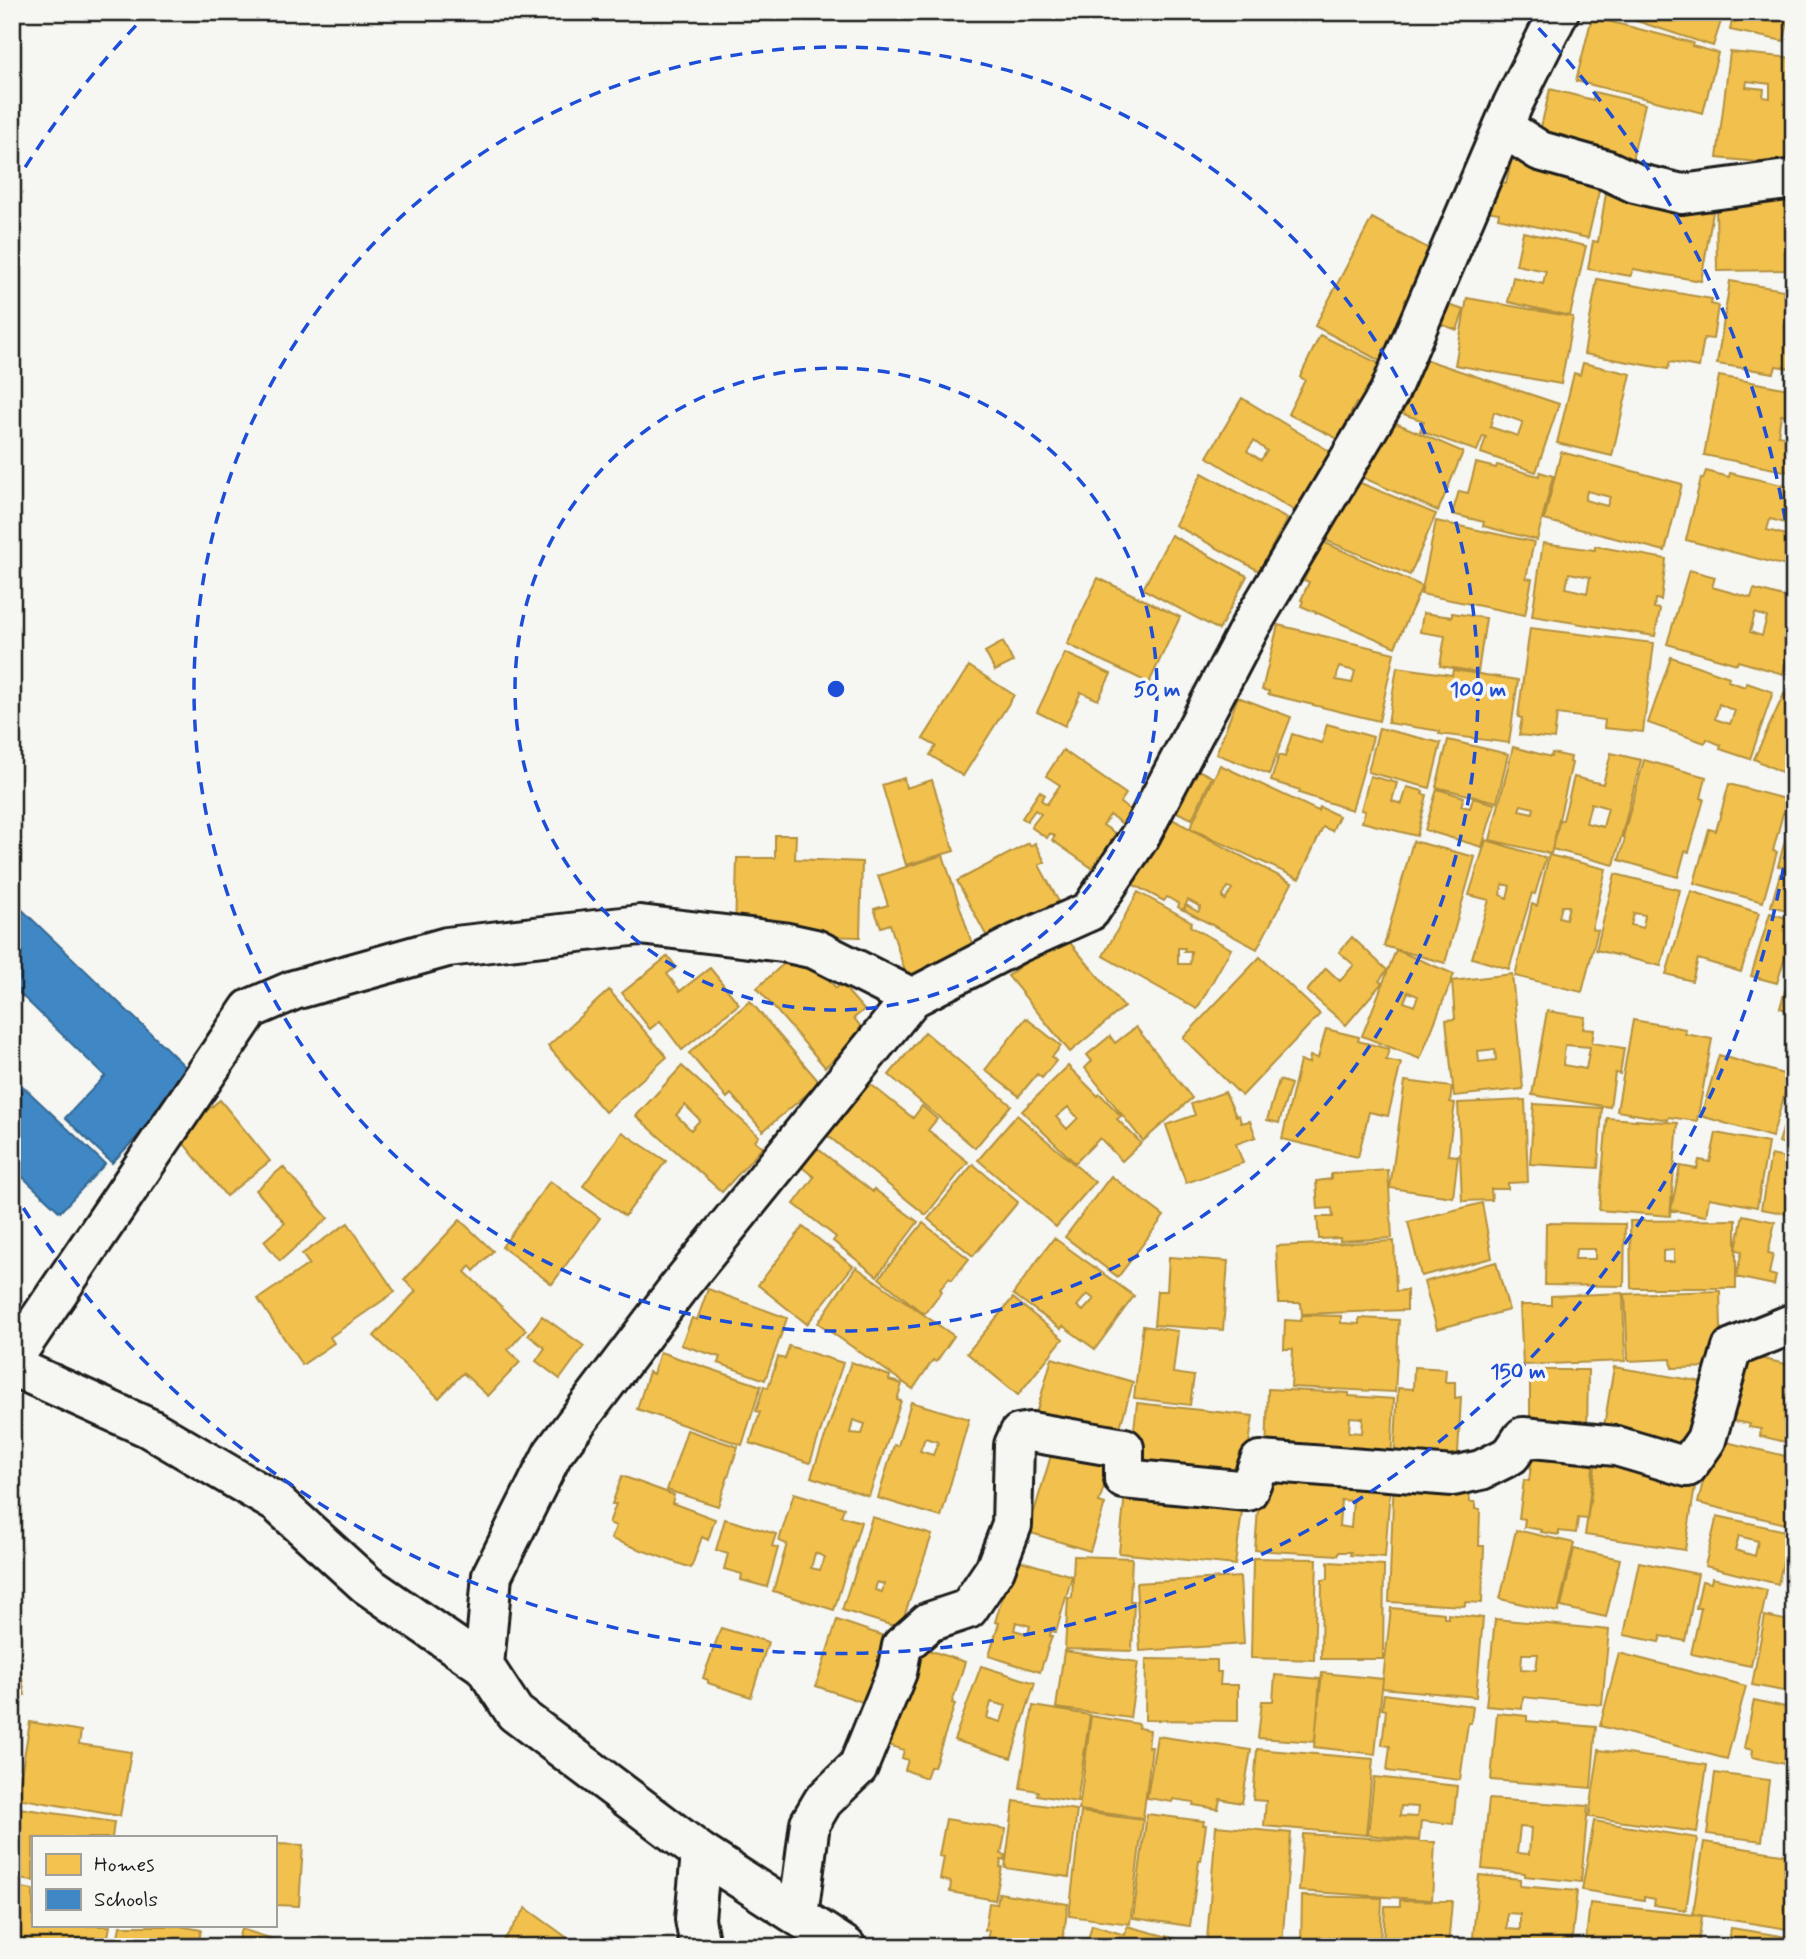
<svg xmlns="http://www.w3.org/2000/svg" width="1806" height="1959" font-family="Mynerve,sans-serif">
	<rect width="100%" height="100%" fill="#f6f6f2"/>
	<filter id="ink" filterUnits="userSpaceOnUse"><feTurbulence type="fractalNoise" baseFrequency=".0143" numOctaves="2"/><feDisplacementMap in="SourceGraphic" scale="14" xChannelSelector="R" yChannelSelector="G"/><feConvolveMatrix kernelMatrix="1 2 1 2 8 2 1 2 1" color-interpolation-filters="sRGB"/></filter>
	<g filter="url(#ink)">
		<path fill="#f2c14e" stroke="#b2903f" stroke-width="2" fill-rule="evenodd" d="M1609,12H1724L1713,46Z
			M1734,12H1790L1784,41L1730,30Z
			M1592,17L1693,43L1692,46L1718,53L1703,113L1576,81Z
			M1730,52L1793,58L1788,102H1794L1790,165L1717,158ZM1747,81L1770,84V98L1763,97L1764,89L1746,87Z
			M1550,89L1593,100L1594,92L1645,104L1629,173L1537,144Z
			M1513,154L1603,174L1588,238L1498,218L1499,213L1486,211L1493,180L1506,183Z
			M1606,193L1713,212L1701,281L1633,269L1631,276L1588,269L1593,241L1598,242Z
			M1794,200V270L1717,271L1716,202Z
			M1372,218L1433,251L1382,362L1315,326Z
			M1523,232L1586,246L1570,316L1508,302L1513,277L1543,284L1546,271L1516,265Z
			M1597,279L1712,299L1711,304L1718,306L1713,339L1704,338L1699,367L1670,362L1668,369L1584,354Z
			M1730,281L1784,290L1783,297L1794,299V369L1776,366L1774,373L1717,364Z
			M1467,298L1573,317L1561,384L1455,365Z
			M1435,301L1464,310L1457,330L1429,320Z
			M1320,335L1380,364L1361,405L1356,403L1338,439L1288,414L1305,380L1300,377Z
			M1409,354L1559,404L1536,472L1481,453L1486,437L1483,436L1477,451L1420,431L1424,421L1391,410ZM1494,412L1523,422L1518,436L1490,427Z
			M1583,363L1631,374L1612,456L1557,443L1574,373L1580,375Z
			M1719,376L1794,390V417L1781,415L1778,435L1794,438V473L1704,455Z
			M1242,398L1336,455L1300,514L1207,457ZM1254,441L1267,451L1261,460L1247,451Z
			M1382,417L1463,452L1438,511L1357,475Z
			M1561,452L1682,484L1665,551L1544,520ZM1587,491L1610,497L1607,506L1585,500Z
			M1476,463L1496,468L1497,465L1539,476L1540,472L1553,476L1537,540L1483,526L1484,522L1452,514L1459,491L1468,493Z
			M1706,471L1729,477L1730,473L1794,488V568L1686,540L1701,478L1703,479ZM1770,519L1789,524L1786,535L1767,530Z
			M1202,473L1287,519L1259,571L1175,525Z
			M1346,477L1436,514L1410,575L1320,538Z
			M1436,521L1534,542L1526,578L1532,579L1525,615L1421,594Z
			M1171,535L1247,576L1219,630L1143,589Z
			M1321,541L1422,586L1395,647L1301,606L1303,601L1301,600L1309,582L1304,580Z
			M1543,543L1595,550V546L1666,559L1661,600L1655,599L1654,608L1660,609L1655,636L1532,616ZM1569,573L1590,577L1587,593L1566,588Z
			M1689,570L1715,577L1712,587L1751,598L1754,589L1794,600V635L1783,674L1738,661L1737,664L1667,644ZM1755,613L1767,617L1762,636L1750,632Z
			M1098,578L1180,617L1149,683L1067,644Z
			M1423,613L1452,617V613L1486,618L1478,672L1440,666L1445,636L1420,632Z
			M1278,625L1394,653L1379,721L1268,694L1269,691L1262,690ZM1339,667L1355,671L1352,683L1336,680Z
			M1530,628L1654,643L1643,732L1604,728L1605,720L1557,714L1554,739L1519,735L1522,718L1518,717Z
			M1003,642L1013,662L995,671L985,652Z
			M1065,653L1111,674L1098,700L1081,692L1065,726L1037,712Z
			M1671,657L1729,677L1728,681L1745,687L1747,683L1773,692L1750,759L1720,749L1721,745L1707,739L1705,743L1648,723ZM1719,704L1735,711L1730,724L1715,719Z
			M969,666L1014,695L963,776L930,755L936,746L923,739Z
			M1397,667L1452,675L1453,670L1518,680L1509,743L1439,734L1440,731L1388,723Z
			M1794,682V778L1754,759L1784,694L1787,696Z
			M1238,697L1291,717L1269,774L1216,754Z
			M1327,724L1373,737L1352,810L1299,793L1300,790L1271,781L1279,755L1285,757L1292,734L1322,743Z
			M1379,728L1441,743L1430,788L1368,772Z
			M1448,740L1508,754L1497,802L1436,787Z
			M1513,747L1551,757L1552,753L1571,757L1570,762L1572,763L1551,854L1490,840ZM1521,805L1534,808L1533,813L1519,810Z
			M1063,750L1126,794L1120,803L1132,811L1123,824L1110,815L1103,825L1119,836L1103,860L1099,857L1092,868L1052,840L1055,836L1050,833L1047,838L1031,827L1041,814L1035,810L1027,821L1022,818L1040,791L1045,795L1041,800L1047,804L1060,785L1046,776Z
			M1611,753L1641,760L1614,865L1552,849L1560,819L1563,820L1574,777L1603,784ZM1591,803L1608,808L1603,827L1586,823Z
			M1644,760L1706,777L1701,798L1704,799L1689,852L1685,851L1678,877L1619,860L1625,838L1623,837Z
			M1220,765L1318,811L1320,807L1339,816L1332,831L1323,827L1299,879L1190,828Z
			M1190,766L1212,777L1192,819L1170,809Z
			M1370,776L1397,783L1392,801L1402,804L1407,787L1423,791L1422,794L1427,795L1417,836L1362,822L1365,811L1361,810Z
			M904,778L906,788L932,780L954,851L906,865L882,785Z
			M1729,784L1792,801L1788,814L1783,813L1773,851L1777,852L1763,902L1694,883L1709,829L1716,831Z
			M1437,789L1464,797L1461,806L1470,808L1473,798L1495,804L1482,847L1425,830Z
			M1794,808V912L1771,906L1780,874L1784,875L1786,868L1778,866Z
			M1168,817L1292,883L1257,949L1184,910L1186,905L1198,912L1201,907L1188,900L1183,910L1178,907L1179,904L1167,897L1164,901L1132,884ZM1228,887L1232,889L1225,900L1222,897Z
			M775,835H796L795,859L862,862L860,937L735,934L737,858H775Z
			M1486,840L1546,858L1535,894L1532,893L1509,969L1472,958L1489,900L1469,895ZM1503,884L1510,886L1507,898L1500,895Z
			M1413,841L1475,857L1445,963L1384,946Z
			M1029,843L1030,846L1035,843L1045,862L1039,865L1065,913L994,950L957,881Z
			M943,855L976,956L907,978L890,924L881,927L874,909L888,905L878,876Z
			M1549,855L1606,869L1592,929L1598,930L1582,992L1515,976L1532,904L1537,906ZM1562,906H1569L1566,919L1559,917Z
			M1615,874L1680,890L1661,966L1596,950ZM1634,913L1645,915L1643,928L1631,925Z
			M1691,891L1759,913L1741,972L1698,959L1692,981L1666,974Z
			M1138,892L1192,922L1190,926L1231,949L1197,1009L1103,956ZM1178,948H1185L1184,951H1191L1190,964H1178Z
			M1770,913L1793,920L1794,922V956L1786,954L1777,983L1751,976Z
			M1061,932L1124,1007L1070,1052L1008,976Z
			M1352,937L1387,970L1379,981L1382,983L1346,1025L1307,991L1326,968L1340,981L1354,965L1339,952Z
			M801,948L836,988L841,984L864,1010L854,1018L865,1032L825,1067L757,988Z
			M1396,950L1454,974L1420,1059L1362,1036ZM1408,992L1418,996L1414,1006L1404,1002Z
			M668,956L676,967L667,974L680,991L710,968L739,1004L682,1050L660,1021L650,1029L622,993Z
			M1260,957L1320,1014L1242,1096L1183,1038Z
			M1794,960V1013L1780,1008Z
			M1512,974L1523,1089L1454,1096L1446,1020L1455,1019L1452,981ZM1495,1049L1496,1060L1479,1062L1478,1051Z
			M609,990L667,1057L605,1112L548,1046Z
			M750,1001L820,1083L763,1131L731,1094L727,1098L689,1053Z
			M1547,1011L1585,1017L1583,1029L1594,1030L1592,1043L1624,1048L1620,1074L1615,1073L1610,1107L1532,1095ZM1565,1045L1590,1047L1586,1069L1563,1065Z
			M1026,1018L1061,1046L1052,1057L1056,1061L1042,1078L1037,1074L1019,1096L985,1070Z
			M1633,1020L1686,1029L1685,1034L1712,1039L1697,1121L1669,1117L1668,1120L1617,1111Z
			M1136,1027L1192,1098L1143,1141L1085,1068L1092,1061L1087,1055L1110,1036L1115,1043Z
			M1326,1029L1359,1037L1358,1041L1389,1049L1386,1060L1401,1063L1388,1116L1369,1112L1358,1157L1282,1139L1300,1061L1309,1063L1310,1056L1318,1058Z
			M925,1032L1011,1105L975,1148L889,1075Z
			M1719,1055L1790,1076L1772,1137L1701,1116Z
			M682,1066L759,1136L755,1141L763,1147L722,1192L636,1116ZM685,1105L700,1120L691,1130L676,1115Z
			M1068,1066L1098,1096L1100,1094L1121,1116L1117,1119L1141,1143L1122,1161L1100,1138L1075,1163L1022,1111ZM1068,1107L1078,1118L1067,1129L1056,1117Z
			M864,1079L913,1118L922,1106L937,1119L928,1130L968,1162L926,1215L822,1131Z
			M1279,1080L1291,1084L1279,1123L1267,1120Z
			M1405,1081L1452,1087L1450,1102L1455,1103L1448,1155L1458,1156L1453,1197L1390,1188Z
			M1225,1092L1236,1116L1239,1115L1241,1123L1250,1121L1256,1137L1236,1144L1243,1163L1186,1183L1166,1125L1195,1115L1191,1104Z
			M1794,1093V1147L1779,1142Z
			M220,1100L270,1161L226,1196L177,1135Z
			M1525,1100L1528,1182L1508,1183V1189H1491L1492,1200L1462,1201L1458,1103Z
			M1534,1104L1602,1108L1598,1168L1530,1164Z
			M1017,1115L1095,1182L1056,1227L978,1160Z
			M1607,1118L1678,1123L1670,1216L1599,1210Z
			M622,1132L666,1161L625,1216L583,1186Z
			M1716,1133L1768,1143L1757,1207L1709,1198L1706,1216L1671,1210L1680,1166L1697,1169L1699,1160L1710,1162Z
			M813,1145L873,1192L874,1189L918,1222L877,1276L833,1241L836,1237L794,1204L814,1177L798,1164Z
			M1771,1155L1794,1160V1215L1761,1209Z
			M973,1164L1018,1202L973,1256L928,1219Z
			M283,1167L328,1218L280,1261L264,1241L285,1223L256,1190Z
			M1388,1170L1392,1238L1340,1241V1238L1319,1239L1317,1217H1333L1332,1208L1318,1209L1316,1181L1331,1179V1174Z
			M1111,1176L1164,1216L1118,1277L1065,1237Z
			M550,1181L600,1218L552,1284L502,1247Z
			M1482,1203L1492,1258L1421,1276L1408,1222Z
			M1743,1215L1775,1222L1768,1253L1773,1254L1769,1274L1776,1276L1774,1285L1736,1277L1742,1251L1736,1250Z
			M460,1220L493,1251L474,1271L470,1266L465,1272L526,1330L508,1350L520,1362L488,1396L463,1373L439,1398L374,1336L416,1291L404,1280Z
			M1736,1220V1288H1631L1630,1221ZM1674,1250V1262H1663V1251Z
			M348,1223L395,1292L330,1337L334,1343L302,1365L258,1299L309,1264L302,1254Z
			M923,1223L969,1259L952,1280L949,1278L940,1289L942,1291L924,1314L879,1278Z
			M1546,1223L1625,1224L1624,1286L1545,1285ZM1576,1249H1595V1259H1575Z
			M803,1227L853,1266L807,1324L758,1285Z
			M1054,1238L1134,1296L1095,1349L1063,1326L1061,1329L1013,1294ZM1087,1294L1094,1299L1083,1311L1077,1306Z
			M1394,1241L1396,1291L1407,1290V1310L1302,1314L1301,1303H1279L1276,1246Z
			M1169,1257L1228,1261L1223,1330L1154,1325L1157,1291H1167Z
			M1496,1262L1509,1310L1437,1329L1424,1282Z
			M856,1267L954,1336L936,1362L933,1360L913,1389L818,1323Z
			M708,1289L787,1318L765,1380L718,1363L720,1357L681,1345L692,1318L697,1320Z
			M1720,1291L1722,1367L1672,1368L1671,1359L1628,1361L1625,1294Z
			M1623,1293L1625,1361L1523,1365L1520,1305H1551V1296Z
			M1013,1298L1063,1339L1018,1395L967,1353Z
			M1302,1315L1341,1316V1323L1359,1324V1318L1399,1320L1395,1392L1291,1387L1293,1349H1284L1285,1320L1301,1321Z
			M542,1316L584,1346L560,1379L536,1361L545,1348L528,1335Z
			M1143,1326L1178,1331L1173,1373L1194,1376L1190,1405L1134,1398Z
			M789,1346L843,1363L810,1463L750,1443L760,1412L756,1411L764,1386L768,1388L778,1357L785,1359Z
			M660,1352L761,1386L742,1445L637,1409L649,1372L653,1374Z
			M1736,1353L1786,1364L1787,1360L1794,1361V1444L1760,1436L1761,1429L1749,1427L1750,1424L1719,1418Z
			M1052,1358L1133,1382L1116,1441L1033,1424Z
			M851,1362L890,1376L889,1380L902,1384L897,1400L901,1401L869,1496L811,1477ZM853,1420L865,1424L862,1434L850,1433Z
			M1414,1367L1446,1369L1445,1382H1455V1398L1461,1397L1457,1472L1394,1461L1398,1388L1413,1389Z
			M1614,1367L1710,1383L1700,1448L1603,1432Z
			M1530,1370H1588L1587,1432H1530Z
			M1268,1389L1349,1393V1396L1394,1399L1391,1463L1266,1457ZM1350,1417L1363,1418L1362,1433L1349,1432Z
			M911,1402L969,1419L941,1517L878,1498L894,1445L898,1446ZM925,1438L938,1442L933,1455L920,1451Z
			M1137,1403L1253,1416L1243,1486L1129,1473Z
			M687,1430L738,1447L718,1506L667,1490Z
			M1056,1439L1113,1457L1099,1502L1105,1504L1090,1551L1028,1532Z
			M1713,1439L1794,1458V1526L1698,1503Z
			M1534,1442L1595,1450L1587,1519L1578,1518L1576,1533L1559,1531V1535L1541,1532L1542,1530L1524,1527L1525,1519L1519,1518L1524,1480L1529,1481Z
			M1596,1460L1691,1481L1690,1486H1695L1685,1550L1585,1535Z
			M1261,1467L1391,1475L1385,1557L1350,1555L1351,1552H1339L1338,1555L1255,1550ZM1341,1500L1353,1501L1351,1528L1339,1526Z
			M622,1476L674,1495L672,1503L715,1519L708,1540L702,1537L691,1568L611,1539L616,1526L609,1523L616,1504H612Z
			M1394,1477L1469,1489L1470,1502H1475V1509H1480L1479,1546H1484L1482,1603L1465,1602V1606L1389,1602Z
			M1126,1483L1244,1496L1235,1565L1119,1553Z
			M794,1493L844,1508L841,1516L861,1522L834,1610L773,1591L787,1544L779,1541ZM815,1553L825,1557L820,1570L811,1568Z
			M1717,1516L1790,1532L1778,1584L1705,1566ZM1739,1536L1758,1541L1755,1556L1735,1550Z
			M872,1517L932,1535L900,1628L842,1610L851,1582L852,1583ZM877,1582L884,1584L882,1592L875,1590Z
			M725,1519L776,1534L772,1546L778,1548L767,1587L741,1580L742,1574L724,1569L728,1554L716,1550Z
			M1516,1530L1574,1543L1558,1612L1500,1599Z
			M1574,1549L1620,1559L1606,1617L1561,1607Z
			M1074,1556L1132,1558L1130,1601H1134L1132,1651L1065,1649L1068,1598H1072Z
			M1253,1558L1317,1559L1314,1660L1251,1658Z
			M1014,1559L1072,1576L1056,1632L1051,1631L1050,1636H1052L1040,1672L989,1656L999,1623L995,1622ZM1016,1622L1030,1626L1028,1634L1014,1630Z
			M1328,1562L1384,1565L1383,1659H1321L1322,1580L1328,1579Z
			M1639,1562L1698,1574L1685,1641L1661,1636L1659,1642L1624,1635Z
			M1794,1570V1602L1785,1600Z
			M1240,1577L1244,1644L1140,1651L1136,1583Z
			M1712,1578L1767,1590L1751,1666L1691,1654L1701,1608H1696L1702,1581L1711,1583Z
			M1391,1608L1444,1613V1618H1448V1614L1483,1618L1476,1697L1382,1688Z
			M1765,1616L1794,1622V1693L1752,1685Z
			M1495,1619L1609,1630L1602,1705L1523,1697L1522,1709L1486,1706ZM1522,1654H1538L1536,1670L1521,1669Z
			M837,1620L896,1640L871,1705L816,1686Z
			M12,1625L25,1695L12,1697Z
			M721,1628L768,1642L751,1697L708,1683V1680L703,1678Z
			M907,1643L965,1662L952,1703L955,1704L934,1767H930L926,1778L905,1770L908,1760L902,1758L904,1750L876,1741Z
			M1064,1651L1138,1662L1130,1718L1056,1708Z
			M1619,1653L1746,1686L1727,1759L1600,1726Z
			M1146,1659L1217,1660V1672H1221L1220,1685H1238V1721L1145,1720Z
			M981,1666L1035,1683L1011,1758L954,1740ZM991,1702L1006,1706L1001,1722L987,1718Z
			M1322,1673L1383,1679L1375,1754L1314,1747Z
			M1275,1675L1320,1679L1315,1742L1258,1738L1262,1701H1273Z
			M1384,1694L1473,1706L1471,1723H1468L1460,1780L1387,1771L1390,1746L1382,1745L1386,1710L1382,1709Z
			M1754,1700L1794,1709V1766L1752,1757L1753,1750L1744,1748Z
			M1033,1706L1090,1715L1077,1802L1037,1795L1038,1791L1020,1788Z
			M1497,1713L1527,1716V1721L1596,1727L1591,1788L1491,1780Z
			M1091,1716L1139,1724L1138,1728L1150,1730L1148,1747H1152L1143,1818L1079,1810Z
			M30,1722L81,1731L79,1744L131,1752L120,1816L17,1798Z
			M12,1736L16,1737L12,1767Z
			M1157,1736L1251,1750L1242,1803L1220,1799L1218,1809L1193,1805L1194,1802L1173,1799L1172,1802L1147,1798Z
			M1257,1749L1373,1759L1366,1835L1264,1826L1266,1801L1253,1800Z
			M1599,1750L1707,1765L1697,1832L1589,1817Z
			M1715,1773L1769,1780L1762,1841L1707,1834Z
			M1374,1777L1457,1786L1453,1824L1421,1821L1419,1840L1368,1835ZM1401,1806L1418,1807L1417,1817L1400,1816Z
			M1489,1799L1588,1806L1581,1882L1525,1876V1873L1482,1869ZM1520,1827L1531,1828L1529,1854L1517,1853Z
			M1014,1801L1077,1810L1069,1877L1005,1868Z
			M19,1808L114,1822L112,1838H33V1881L12,1878V1851Z
			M1081,1812L1143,1820L1130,1924L1069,1916Z
			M1147,1814L1204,1821L1203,1825H1206L1201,1861H1199L1190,1926L1133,1918Z
			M946,1819L1006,1829L1001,1854L1005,1855L1004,1860H1001L1000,1867H1002L995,1900L950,1892L951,1882L940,1879L944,1857L939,1856Z
			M1594,1821L1697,1838L1686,1910L1654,1905L1655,1899L1644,1897V1900L1582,1890Z
			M1216,1826L1291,1833L1282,1945L1207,1940Z
			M1303,1834L1435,1842L1432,1900L1299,1891Z
			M1704,1842L1794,1856V1930L1693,1914Z
			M275,1844L303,1845L299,1906L275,1905Z
			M1479,1875L1520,1879V1886L1577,1891L1571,1947H1472ZM1507,1913L1520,1914V1930L1507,1929Z
			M12,1886L33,1890V1926H110L106,1947H12Z
			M999,1893L1068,1904L1062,1947H1025L987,1941L989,1930H985L989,1903L997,1904Z
			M1302,1896L1382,1898L1380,1947H1301Z
			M1400,1900L1452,1901L1448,1947H1383L1385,1906H1400Z
			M1590,1903L1702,1916L1698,1947H1585Z
			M526,1908L580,1947H499Z
			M1092,1925L1125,1935L1127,1926L1206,1947H1086Z
			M120,1926H180L201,1930L198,1947H166L167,1944L150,1940L148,1947H116Z
			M1731,1928L1794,1938V1947H1728Z
			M241,1929L292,1945L291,1947H236Z"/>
		<path fill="#3f88c5" stroke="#346892" stroke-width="2" d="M12,900L195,1076L112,1163L65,1118L105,1076L12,986Z
			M12,1076L105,1164L60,1212L12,1167Z"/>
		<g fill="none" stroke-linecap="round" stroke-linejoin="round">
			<defs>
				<path id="minor" d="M1503,127L1540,151L1607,170L1635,183L1682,194L1794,179
					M12,1360L250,1009L294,990L447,947L640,925L783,942L815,949L912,998L1018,943L1090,911L1140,836L1251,625L1389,393L1513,104L1559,12
					M12,1366L149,1428L277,1503L367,1585L484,1666L515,1713L701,1853L846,1947
					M484,1666L492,1575L553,1453L678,1288L912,998
					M798,1916L810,1823L823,1801L858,1767L897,1672L902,1646L929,1622L968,1609L995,1569L1012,1525L1014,1445L1019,1434L1031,1432L1124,1448V1479L1248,1491L1260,1461L1453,1476L1481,1470L1511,1455L1523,1437L1616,1446L1687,1467L1706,1440L1732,1348L1794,1323
					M700,1947L695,1919L701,1853"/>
			</defs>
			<use href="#minor" stroke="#1c1c1c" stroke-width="44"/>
			<use href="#minor" stroke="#f6f6f2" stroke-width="38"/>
		</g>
	</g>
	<g fill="none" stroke="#1d4ed8" stroke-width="3.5" stroke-dasharray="12 9">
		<circle cx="836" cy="689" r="321"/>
		<circle cx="836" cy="689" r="642"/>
		<path d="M1793 806A964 964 0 0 1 14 1193M14 185A964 964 0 0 1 148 13M1524 13A964 964 0 0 1 1793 572"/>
	</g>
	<circle cx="836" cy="689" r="10" fill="#1d4ed8" stroke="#f6f6f2" stroke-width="3.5"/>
	<g font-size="21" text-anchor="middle" font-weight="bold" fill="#1d4ed8" stroke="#f6f6f2" stroke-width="7" stroke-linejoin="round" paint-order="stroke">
		<text x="1157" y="696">50 m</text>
		<text x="1478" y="696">100 m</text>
		<text x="1518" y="1378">150 m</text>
	</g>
	<rect width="1806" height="1959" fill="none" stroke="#f6f6f2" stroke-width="42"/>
	<rect x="21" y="21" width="1764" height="1917" fill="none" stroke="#1c1c1c" stroke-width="2.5" filter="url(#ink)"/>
	<rect x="32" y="1836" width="245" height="91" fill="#f6f6f2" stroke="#9f9f9c" stroke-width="2"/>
	<rect x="46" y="1854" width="35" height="21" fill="#f2c14e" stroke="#9f9f9c" stroke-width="2"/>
	<text x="94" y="1871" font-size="21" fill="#1c1c1c">Homes</text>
	<rect x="46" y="1889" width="35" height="21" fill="#3f88c5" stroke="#9f9f9c" stroke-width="2"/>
	<text x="94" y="1906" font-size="21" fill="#1c1c1c">Schools</text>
</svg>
